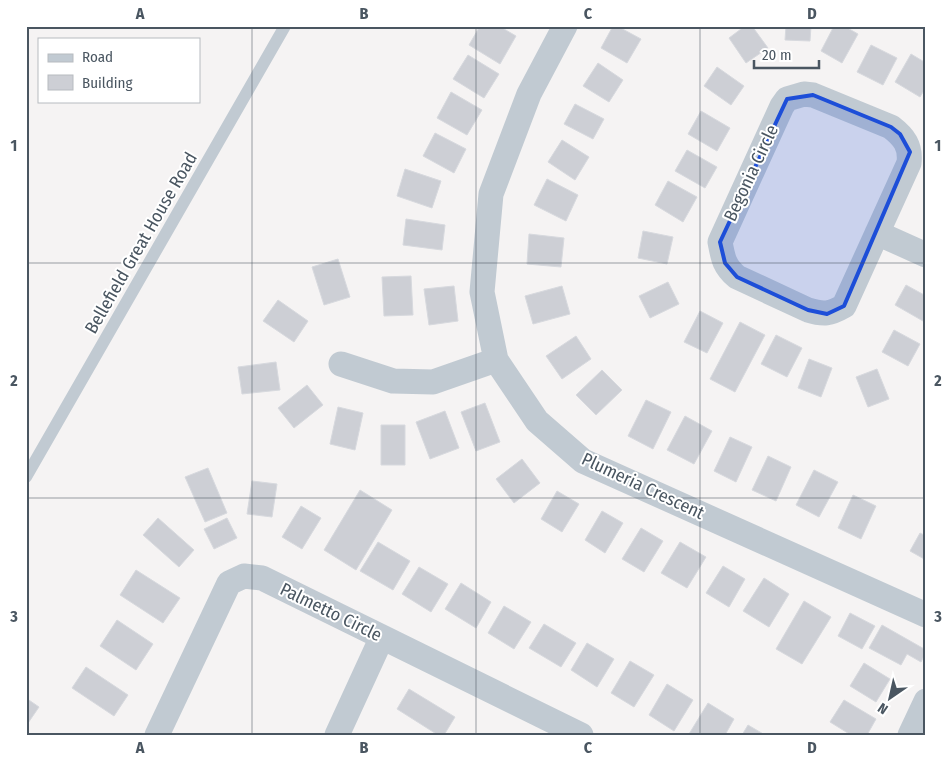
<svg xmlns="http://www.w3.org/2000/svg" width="952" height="761" font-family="'Fira Sans Condensed',sans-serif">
	<rect width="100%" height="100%" fill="#f5f3f3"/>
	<path fill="#cdcfd5" stroke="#d7d9de" d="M480,26H499L516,36L500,64L469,45Z
		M613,26H617L641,39L627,63L601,48Z
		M745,26H752L768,48L746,63L729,38Z
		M786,26H811L810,41L785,40Z
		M834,26H844L858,34L842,63L821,51Z
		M871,45L897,58L883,85L857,72Z
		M911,54L926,63V87L920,97L895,82Z
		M468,55L499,74L484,98L453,79Z
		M598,63L623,80L609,102L583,86Z
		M717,67L744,86L731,105L704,86Z
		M451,92L482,110L467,135L437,118Z
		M575,104L604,119L593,139L564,124Z
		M701,111L730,128L717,151L688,134Z
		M435,133L466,149L454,173L423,156Z
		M562,140L589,157L575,180L548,162Z
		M687,150L717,167L705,188L675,171Z
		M405,169L441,181L432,208L397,196Z
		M547,179L578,195L566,221L534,205Z
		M668,181L697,197L683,222L655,205Z
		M406,219L445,225L442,250L403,245Z
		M643,231L673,237L667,264L638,258Z
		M529,234L564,238L561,267L527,264Z
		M338,259L350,297L324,305L312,267Z
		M411,276L413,315L384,316L382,277Z
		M668,282L679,304L650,318L639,296Z
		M906,285L926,296V317L923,321L895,305Z
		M454,286L458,321L429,325L424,289Z
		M562,286L570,314L533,324L525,296Z
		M278,300L308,321L294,342L263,321Z
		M700,311L723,323L707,353L684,342Z
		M740,322L765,335L735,392L710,379Z
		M894,330L920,344L908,366L882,352Z
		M776,335L802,348L787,377L761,364Z
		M576,336L591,359L562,379L546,356Z
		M809,359L832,368L821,397L798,388Z
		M276,362L280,390L242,394L238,367Z
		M877,369L889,399L868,407L856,377Z
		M602,370L622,390L596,415L576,395Z
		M307,385L323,405L294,428L278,408Z
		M646,400L671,412L653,449L628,436Z
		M485,403L500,442L476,451L461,412Z
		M338,407L363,413L355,450L330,444Z
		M445,411L459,448L430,459L416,422Z
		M685,416L712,431L694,464L667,450Z
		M381,425H405V465H381Z
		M730,437L752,447L736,482L714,471Z
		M768,456L791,467L776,501L752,490Z
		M522,459L540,483L514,503L496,479Z
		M208,468L227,513L205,522L185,477Z
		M814,470L838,482L819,517L796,505Z
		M252,481L277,484L272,517L247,514Z
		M360,490L392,510L356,570L324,550Z
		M557,491L579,504L562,532L541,519Z
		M853,495L876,506L861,539L838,528Z
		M301,506L321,518L302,549L282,537Z
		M602,511L623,523L605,553L585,540Z
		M158,518L194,550L179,567L143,535Z
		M227,518L237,538L214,549L204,529Z
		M641,528L663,541L644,572L622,559Z
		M920,533L926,536V560L910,551Z
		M378,542L410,561L393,590L360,571Z
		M680,542L706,557L687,588L661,573Z
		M723,566L745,579L729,607L706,593Z
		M419,567L448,584L431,612L402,594Z
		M136,570L180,598L163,623L120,595Z
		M764,578L789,594L769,627L743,611Z
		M461,583L491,602L476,628L445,609Z
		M804,601L831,617L802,664L776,649Z
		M504,606L531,622L514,649L488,633Z
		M850,613L875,626L862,649L838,636Z
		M117,620L153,644L136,670L100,646Z
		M544,624L576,643L561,667L529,648Z
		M882,625L926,650V652L921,662L907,654L901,665L869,648Z
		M587,643L614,659L597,687L571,670Z
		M630,661L654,675L634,707L611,693Z
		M864,663L890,679L876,702L850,686Z
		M86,667L128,695L114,716L72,688Z
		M667,684L693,700L674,731L649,715Z
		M409,689L455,717L444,735H438L397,709Z
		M26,698L39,707L26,726Z
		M844,700L876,719L867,735H851L830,722Z
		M708,703L734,719L725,735H691L689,734Z
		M748,725L765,735H742Z"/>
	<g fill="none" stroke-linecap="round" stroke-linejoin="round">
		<path stroke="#c1cad2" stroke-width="12" d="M26,477L285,26"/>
		<path stroke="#c1cad2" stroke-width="25" d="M565,26L529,94L491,194L482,292L496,360L537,421L583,461L926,615
			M804,94L813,95L891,127C904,137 911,146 909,163L844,306C830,314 824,315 808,310L737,277C724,266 723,258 720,242L782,106L787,99Z
			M877,233L926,255
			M341,364L393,381L433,382L496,360
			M157,735L229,583L244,576L262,578L581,735
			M337,735L382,637
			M910,735L926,701"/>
	</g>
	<path fill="#1d4ed8" fill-opacity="0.2" stroke="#1d4ed8" stroke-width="4" stroke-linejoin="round" d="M813,95L891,127L900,134L910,152L844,306L827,314L808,310L737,277L725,263L720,242L787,99Z"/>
	<path fill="none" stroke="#4a5661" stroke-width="1" stroke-opacity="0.55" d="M252,26V735M476,26V735M700,26V735M26,263H926M26,498H926"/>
	<g text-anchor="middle" stroke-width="4" stroke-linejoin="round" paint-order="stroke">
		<g font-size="18" fill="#4a5661" stroke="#fff">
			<text transform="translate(751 173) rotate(-65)" y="6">Begonia Circle</text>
			<text transform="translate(141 243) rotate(-60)" y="6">Bellefield Great House Road</text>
			<text transform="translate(643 486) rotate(25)" y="6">Plumeria Crescent</text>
			<text transform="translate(331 612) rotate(26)" y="6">Palmetto Circle</text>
		</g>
	</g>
	<rect width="952" height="761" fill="none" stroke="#ffffff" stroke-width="55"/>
	<rect x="38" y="38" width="162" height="65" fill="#ffffff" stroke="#b7bbc0"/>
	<rect x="48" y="54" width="25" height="8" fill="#c1cad2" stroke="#b7bbc0"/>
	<text x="82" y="62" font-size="15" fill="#4a5661">Road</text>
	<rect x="48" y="75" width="25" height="15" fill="#cdcfd5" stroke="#b7bbc0"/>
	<text x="82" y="88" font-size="15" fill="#4a5661">Building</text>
	<g transform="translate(890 698) rotate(214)" stroke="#ffffff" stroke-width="4" paint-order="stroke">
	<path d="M0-4L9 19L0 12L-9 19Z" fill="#4a5661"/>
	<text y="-8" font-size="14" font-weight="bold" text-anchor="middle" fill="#4a5661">N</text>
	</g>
	<path d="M754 60v8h65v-8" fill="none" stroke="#4a5661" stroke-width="2.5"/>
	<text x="762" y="60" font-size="15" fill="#4a5661" stroke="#ffffff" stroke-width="4" paint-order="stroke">20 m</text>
	<rect x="28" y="28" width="896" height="706" fill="none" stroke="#4a5661" stroke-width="2"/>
	<g font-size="16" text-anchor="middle" font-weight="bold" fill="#4a5661">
		<text x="140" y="19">A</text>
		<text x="364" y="19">B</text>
		<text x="588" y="19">C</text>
		<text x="812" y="19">D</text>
		<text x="14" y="151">1</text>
		<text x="938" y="151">1</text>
		<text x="14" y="386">2</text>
		<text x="938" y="386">2</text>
		<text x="14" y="622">3</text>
		<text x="938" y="622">3</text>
		<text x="140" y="753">A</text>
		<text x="364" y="753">B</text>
		<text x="588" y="753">C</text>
		<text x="812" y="753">D</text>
	</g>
</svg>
